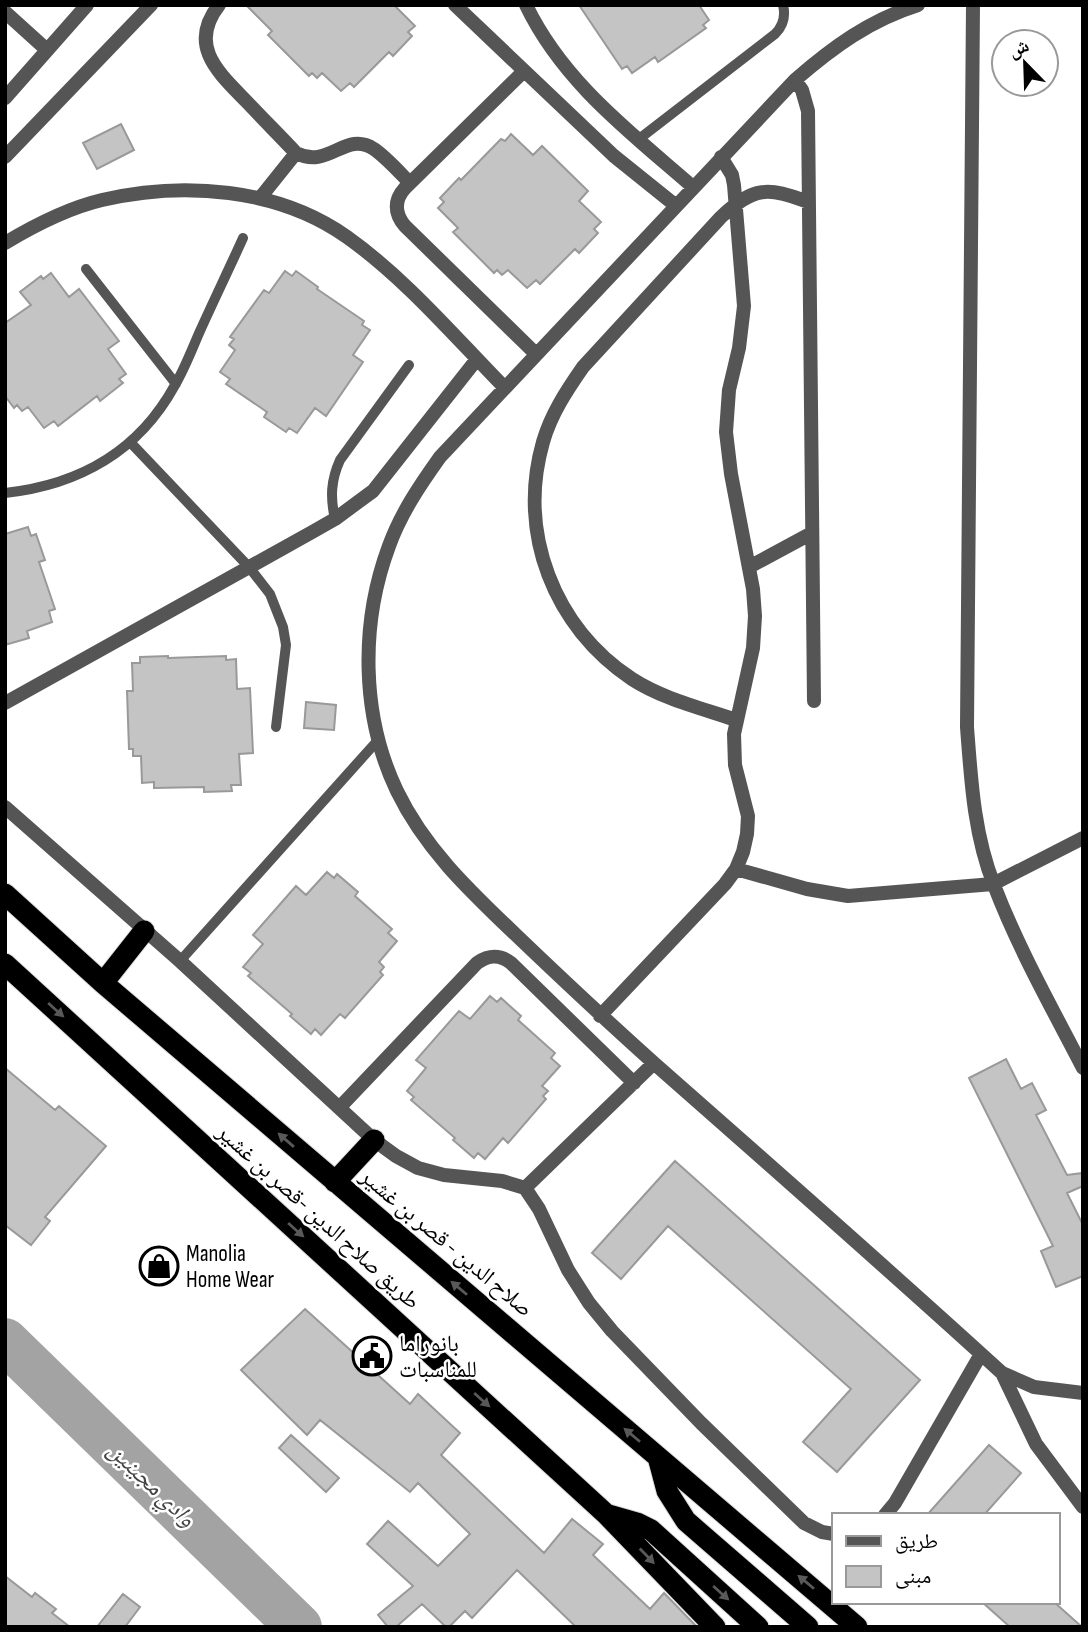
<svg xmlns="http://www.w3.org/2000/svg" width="1088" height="1632" font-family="'Sofia Sans Condensed','Noto Naskh Arabic',sans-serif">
	<rect width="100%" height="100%" fill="#fff"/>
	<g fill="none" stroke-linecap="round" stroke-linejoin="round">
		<path stroke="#a3a3a3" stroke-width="46" d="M5,1341L299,1627"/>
	</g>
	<path fill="#c4c4c4" stroke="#999" stroke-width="2" d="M246,5H394L415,26L408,32L412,36L393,56L389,52L354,87L350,83L341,91L322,73L317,78L312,73L309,76L268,35L272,31Z
		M579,5H699L709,20L703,25L706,28L658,62L655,57L632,73L627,66L622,69Z
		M121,124L134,150L97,169L83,143Z
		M511,134L533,155L542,146L588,191L579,201L601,222L594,229L598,233L579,253L575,249L540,284L536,280L527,288L508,270L502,275L497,270L494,273L453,232L458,228L438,208L444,202L440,198L459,178L461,180L501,139L505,141Z
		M285,271L292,276L296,271L318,287L317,289L364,321L362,325L370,330L353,355L363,362L326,416L315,408L297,433L289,428L286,432L264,417L267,412L226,384L230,379L220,372L235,350L229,345L234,339L230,337L264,290L269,293Z
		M51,273L69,297L79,289L119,341L108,349L126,374L119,379L123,383L100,401L97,396L58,426L54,421L44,428L28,407L22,411L17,405L14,408L5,396V323L31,305L20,292L41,276L43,279Z
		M28,527L31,536L36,534L45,560L39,562L55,609L49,611L52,622L27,631L29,638L5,645V534Z
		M168,656V658L226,656V660L236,659L237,689L250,688L253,753L239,754L241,785H231L232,791L204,792V787L154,788V782L142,783L141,756H133V749H129L127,691H133L132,663H140V657Z
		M306,702L336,705L334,730L304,728Z
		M327,872L334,878L337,874L358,892L355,896L392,929L388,933L397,941L379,962L384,967L380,972L383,975L345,1018L340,1014L321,1035L315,1029L311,1034L290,1016L292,1014L248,976L251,973L243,967L263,944L253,935L296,886L306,895Z
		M490,996L497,1002L501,998L521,1016L518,1020L555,1053L551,1058L560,1066L542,1086L548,1091L543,1096L546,1099L508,1143L503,1138L485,1159L478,1153L474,1158L453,1140L455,1138L411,1100L414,1097L407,1091L426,1068L416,1060L459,1011L470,1019Z
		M1006,1059L1021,1089L1032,1083L1046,1110L1036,1115L1067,1175L1083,1173V1186L1067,1193L1083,1225V1276L1056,1287L1041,1251L1053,1246L969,1078Z
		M5,1068L55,1110L59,1106L106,1146L45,1217L50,1221L31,1245L5,1225Z
		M675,1161L920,1380L837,1472L803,1442L851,1389L668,1226L621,1279L592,1253Z
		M305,1309L410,1404L418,1394L460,1433L441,1455L544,1553L572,1519L603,1544L593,1555L650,1609L664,1593L697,1627H576L517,1570L472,1618L465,1611L449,1627H446L422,1604L396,1627H388L378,1615L413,1586L367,1544L388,1521L438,1566L470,1534L418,1483L410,1492L320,1420L307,1435L241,1370Z
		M291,1435L339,1478L326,1492L279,1448Z
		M989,1445L1021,1473L984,1515H927Z
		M5,1576L32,1597L35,1593L56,1609L52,1613L70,1627H5Z
		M123,1594L140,1607L125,1627H97Z
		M982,1602H1054L1082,1627H1010Z"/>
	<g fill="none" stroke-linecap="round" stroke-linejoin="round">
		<defs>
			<path id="highway" d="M5,894L103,983L857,1627
				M5,964L606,1514L715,1627
				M103,983L144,931
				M335,1182L374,1140
				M658,1457L667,1491L686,1521L808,1627
				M609,1515L637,1523L651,1530L758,1627"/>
		</defs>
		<use href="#highway" stroke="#dbdbdb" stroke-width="23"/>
		<path stroke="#555" stroke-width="10" d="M639,139L775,34C783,26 786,17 783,5
			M86,269L176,384
			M130,442L249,567L270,594L283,627L286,645L276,727
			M5,493C79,485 139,451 175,385C185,368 192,349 200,331C214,300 229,269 243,238
			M335,519C330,497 331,480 340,460L409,365
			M180,961L379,739"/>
		<path stroke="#555" stroke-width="14" d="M219,5C187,46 219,73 247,102C263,119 280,136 296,153C329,170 345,130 374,149C387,158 399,172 410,183
			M455,5L614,156L675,205
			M526,5C563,82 630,132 693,187
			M918,5C870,20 833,47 795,80L440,457C420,485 401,513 389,546C360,624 361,716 397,791C425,849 470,891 515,934C562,979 608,1022 656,1065C772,1167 888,1269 1002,1373L1034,1387L1083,1393
			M973,5L967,727C971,780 974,835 994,885C1018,948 1052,1008 1083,1068
			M5,12L47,50
			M524,71L405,188C394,200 394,213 405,226L536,354
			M795,80L802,90L808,111L814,701
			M5,98L87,5
			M5,157L151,5
			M260,198L296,153
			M5,243C35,225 68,208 102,200C183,181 278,188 347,237C406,279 454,336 505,388
			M749,567L812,533
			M5,703L314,531L335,519L373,491L477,359
			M736,720C701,708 663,699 632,679C554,627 517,533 543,442C551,414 567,390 583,367L721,217C754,186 768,187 808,202
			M5,807L180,961L374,1140L396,1156L418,1168L444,1175L502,1181L525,1188L539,1209L568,1270L589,1303L612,1331L701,1423L804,1523L822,1532L834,1534
			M736,869L807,889L848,896L993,884L1083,838
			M600,1016L725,884L736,869L743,852L747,834L748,816L735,765L734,734L753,648L755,616L753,589L731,474L726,432L729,390L739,348L744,306L734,185L732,175L721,157
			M340,1107L477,963C489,955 499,954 511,963L634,1083
			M525,1188L654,1063
			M1002,1373L1036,1444L1083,1507
			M885,1515L895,1503L981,1354"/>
		<use href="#highway" stroke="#000" stroke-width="21"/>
	</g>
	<defs><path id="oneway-solid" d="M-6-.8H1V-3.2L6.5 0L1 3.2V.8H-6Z" transform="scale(1.75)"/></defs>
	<g fill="#595959">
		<use href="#oneway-solid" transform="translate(56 1010) rotate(42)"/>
		<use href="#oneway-solid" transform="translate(286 1140) rotate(-139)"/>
		<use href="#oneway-solid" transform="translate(296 1230) rotate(42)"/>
		<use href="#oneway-solid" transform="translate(459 1288) rotate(-140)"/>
		<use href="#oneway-solid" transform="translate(482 1400) rotate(42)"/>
		<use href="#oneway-solid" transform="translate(632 1435) rotate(-140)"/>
		<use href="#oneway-solid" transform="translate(647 1556) rotate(46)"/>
		<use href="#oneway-solid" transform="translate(806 1582) rotate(-140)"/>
		<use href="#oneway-solid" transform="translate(721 1593) rotate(42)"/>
	</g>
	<defs>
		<symbol id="shop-ring" viewBox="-11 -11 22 22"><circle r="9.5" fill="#fff" stroke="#000" stroke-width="1.5"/><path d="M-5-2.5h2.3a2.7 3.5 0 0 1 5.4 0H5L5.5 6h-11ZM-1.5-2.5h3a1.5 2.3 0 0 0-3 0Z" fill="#000"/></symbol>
		<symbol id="civic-ring" viewBox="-11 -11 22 22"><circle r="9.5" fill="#fff" stroke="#000" stroke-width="1.5"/><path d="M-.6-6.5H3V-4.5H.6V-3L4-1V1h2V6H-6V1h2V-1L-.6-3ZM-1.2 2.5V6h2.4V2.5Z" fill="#000"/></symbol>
	</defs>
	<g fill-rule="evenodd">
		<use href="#shop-ring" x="137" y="1244" width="44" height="44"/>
		<use href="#civic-ring" x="350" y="1334" width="44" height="44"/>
	</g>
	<g text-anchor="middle" stroke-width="5" stroke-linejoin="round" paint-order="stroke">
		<g font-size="23" fill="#000" stroke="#fff">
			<text transform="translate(319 1216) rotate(42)" y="8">طريق صلاح الدين -قصر بن غشير</text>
			<text transform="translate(447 1242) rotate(40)" y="8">صلاح الدين - قصر بن غشير</text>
		</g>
		<g font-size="23" fill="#000" stroke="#fff" text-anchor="start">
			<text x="186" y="1261">Manolia<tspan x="186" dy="26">Home Wear</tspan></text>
			<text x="399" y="1351">بانوراما<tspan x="399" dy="26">للمناسبات</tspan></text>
		</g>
		<g font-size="24" font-style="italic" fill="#444" stroke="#fff">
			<text transform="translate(152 1484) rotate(44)" y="8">وادي مجينين</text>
		</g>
	</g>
	<rect width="1088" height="1632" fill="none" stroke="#000000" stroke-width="14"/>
	<rect x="832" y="1513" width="228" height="91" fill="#ffffff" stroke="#999999" stroke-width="2"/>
	<rect x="846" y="1536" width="35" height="10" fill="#555555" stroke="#999999" stroke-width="2"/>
	<text x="895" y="1548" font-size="21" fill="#000000">طريق</text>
	<rect x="846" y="1566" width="35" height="21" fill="#c4c4c4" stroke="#999999" stroke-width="2"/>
	<text x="895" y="1583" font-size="21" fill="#000000">مبنى</text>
	<g transform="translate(1025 63) rotate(337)"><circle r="33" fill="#ffffff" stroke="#999999" stroke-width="2"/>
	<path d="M0-5L12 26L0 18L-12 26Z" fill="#000000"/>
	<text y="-10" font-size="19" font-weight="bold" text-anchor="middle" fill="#000000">ش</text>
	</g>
</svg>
